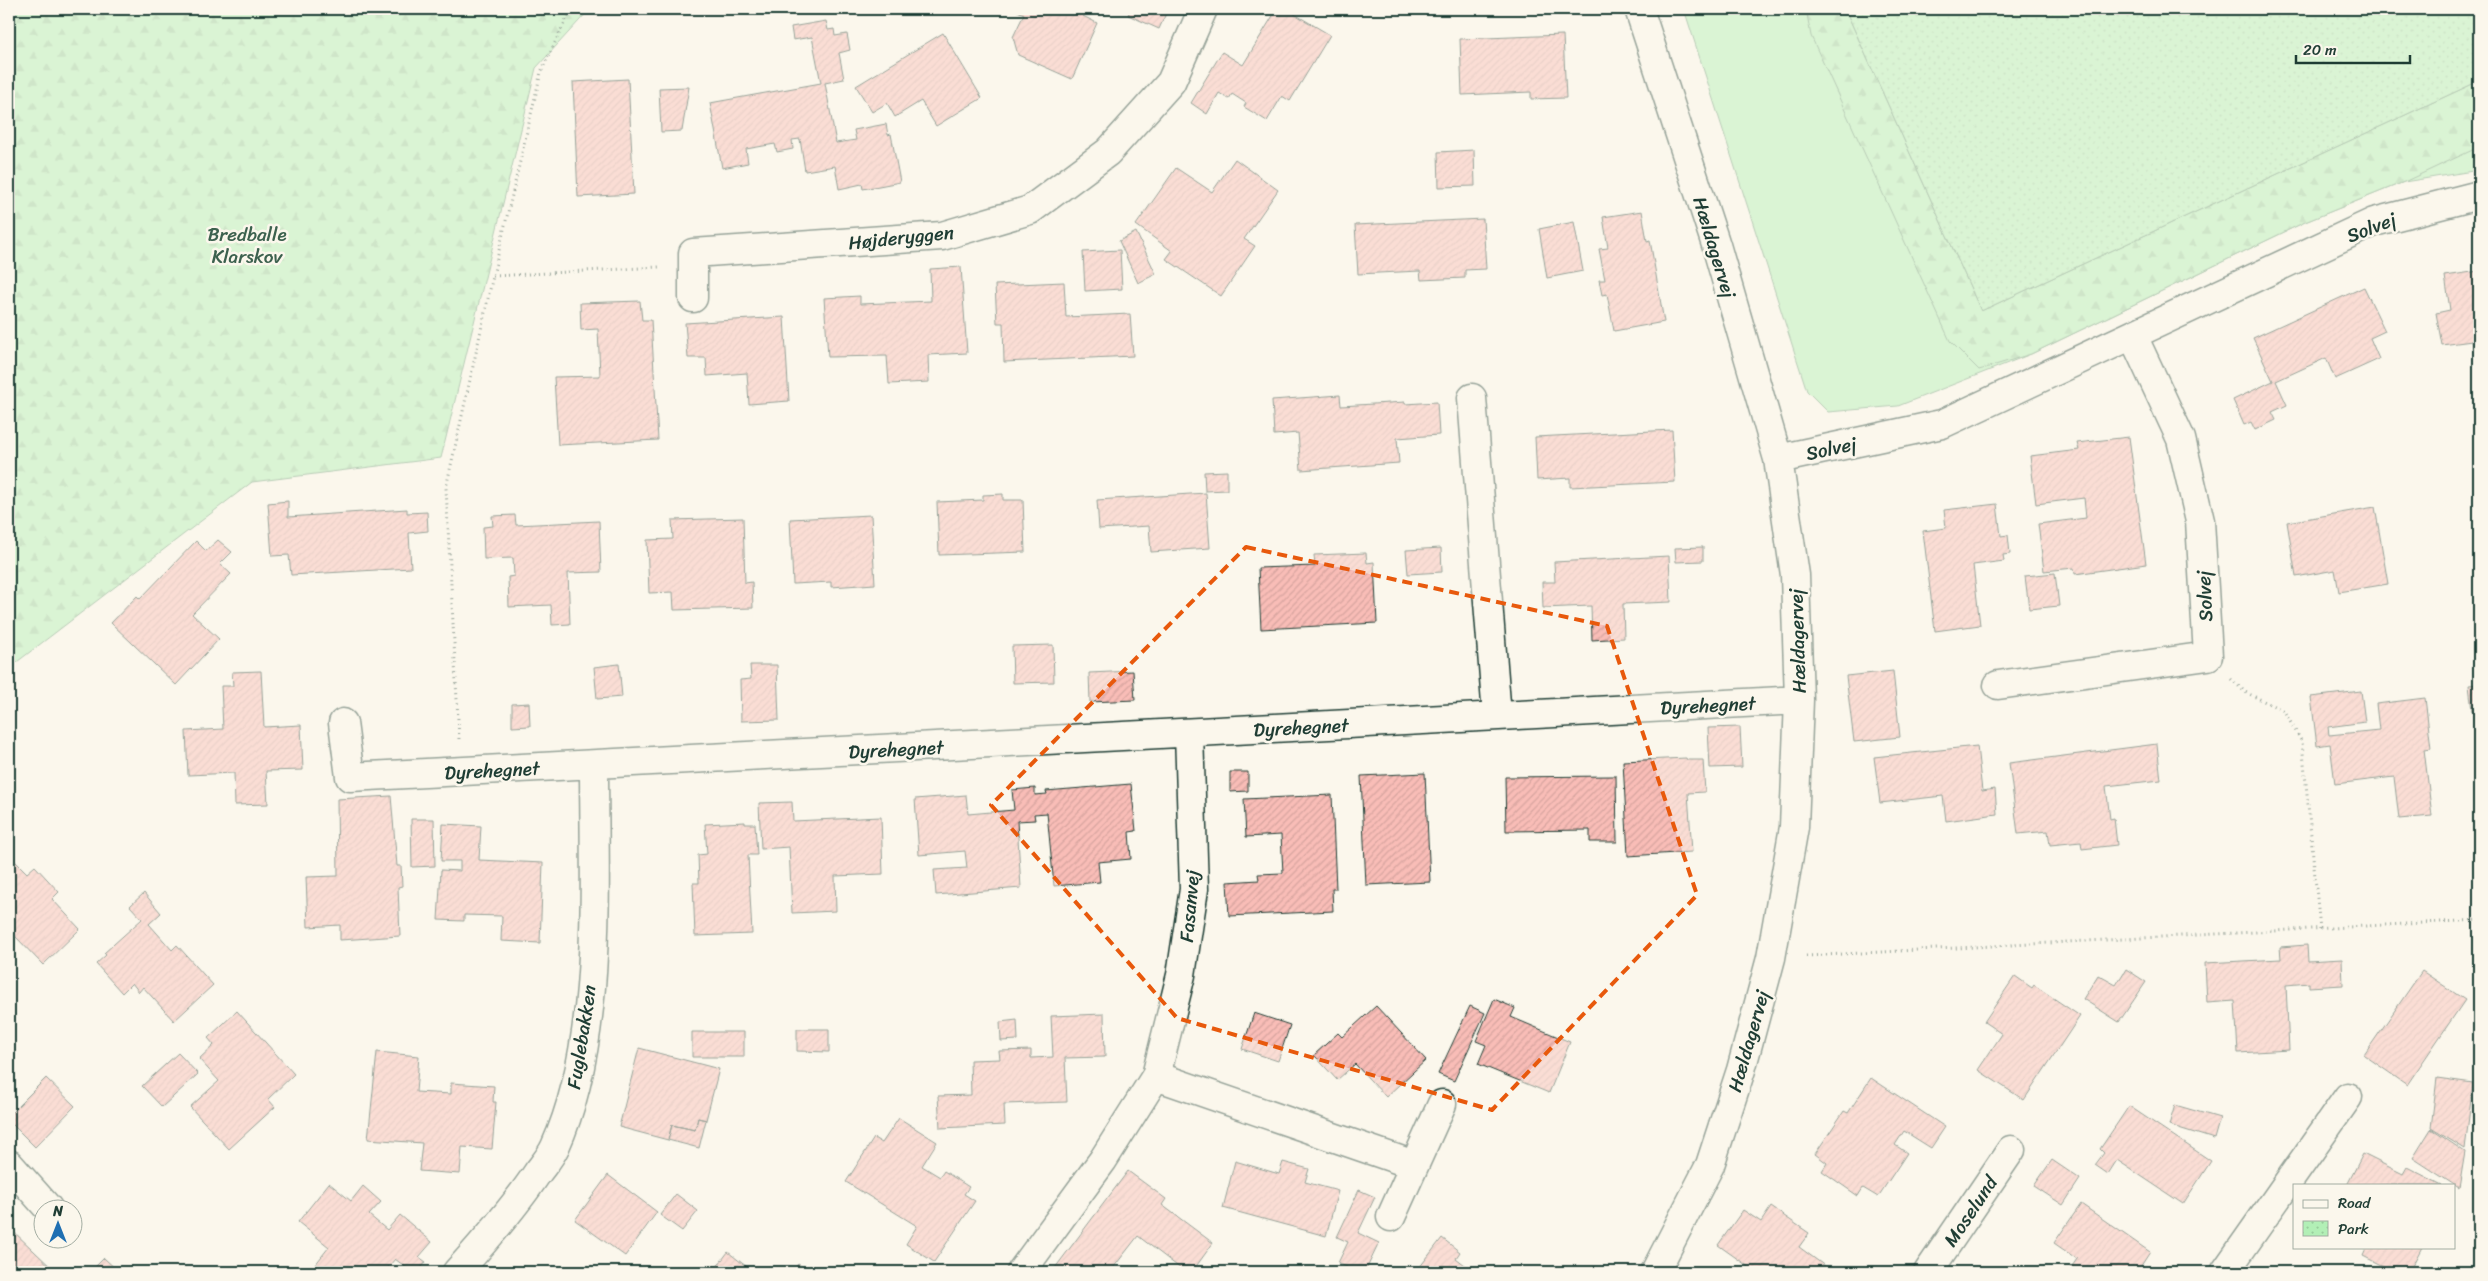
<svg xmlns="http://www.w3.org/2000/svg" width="2488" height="1281" font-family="Sriracha,sans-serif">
	<defs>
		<pattern id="forest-firs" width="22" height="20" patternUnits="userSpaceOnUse" patternTransform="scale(1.25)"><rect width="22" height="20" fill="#b2efb6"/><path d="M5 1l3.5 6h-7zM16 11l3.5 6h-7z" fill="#99ce9d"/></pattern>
		<pattern id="park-dots" width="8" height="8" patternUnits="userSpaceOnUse" patternTransform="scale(1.25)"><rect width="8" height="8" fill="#b2efb6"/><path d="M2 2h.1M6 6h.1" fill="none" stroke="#99ce9d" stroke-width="1.8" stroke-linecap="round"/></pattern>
		<pattern id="building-hatch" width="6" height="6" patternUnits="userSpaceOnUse" patternTransform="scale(1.25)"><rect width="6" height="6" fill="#f9bdb7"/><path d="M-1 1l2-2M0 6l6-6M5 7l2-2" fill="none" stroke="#d5a39e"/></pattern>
	</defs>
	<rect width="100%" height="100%" fill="#fbf7ec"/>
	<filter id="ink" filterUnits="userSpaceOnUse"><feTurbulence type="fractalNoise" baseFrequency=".02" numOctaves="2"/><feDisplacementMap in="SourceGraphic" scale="10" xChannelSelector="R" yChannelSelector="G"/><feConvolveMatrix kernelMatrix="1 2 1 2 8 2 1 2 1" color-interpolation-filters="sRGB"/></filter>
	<g filter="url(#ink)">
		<path fill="#b2efb6" stroke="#689675" d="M1684,9H1845L1981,311L2479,81V170L2404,182L2305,222L2031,354L1898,406L1828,412L1807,391Z"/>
		<path fill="url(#forest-firs)" stroke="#689675" d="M9,9H590L536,68L441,458L252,482L9,668Z
			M1806,9H1845L1981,311L2479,81V147L2404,182L2305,222L2031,354L1979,370L1950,341L1811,36Z"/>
		<path fill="url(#park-dots)" stroke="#689675" d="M1845,9H2479V81L1981,311Z"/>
		<path fill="url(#building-hatch)" stroke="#1f3d34" d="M1013,9H1086L1083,16L1097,23L1072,79L1018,55L1013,37L1024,14Z
			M1131,9H1168L1159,29L1128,15Z
			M1277,9H1286L1330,35L1290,101L1282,96L1267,121L1244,107L1246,103L1232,94L1229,99L1219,93L1207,114L1191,103L1222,52L1243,65Z
			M826,21L828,30L834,29L835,36L847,34L850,50L839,53L844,79L825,83L836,143L856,140L854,130L886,124L888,135L891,134L900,182L863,189L862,184L839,189L835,166L805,171L800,139L792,140L793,149L777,152L775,144L746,149L748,163L722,168L710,103L821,83L812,37L793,40L791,27Z
			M943,33L982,98L936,126L921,101L895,117L887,103L872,112L856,86Z
			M1563,35L1566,98L1531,99V92L1462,95L1460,39Z
			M628,79L634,194L578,197L573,82Z
			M689,87L682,131L661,132L659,88Z
			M1474,150L1475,186L1439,187L1438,152Z
			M1235,159L1278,190L1244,239L1255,246L1221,296L1166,259L1172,251L1136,225L1176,168L1212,192Z
			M1642,211L1647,241L1650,240L1664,322L1614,331L1607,294L1602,295L1599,280H1605L1599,249L1608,248L1603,217Z
			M1483,219L1486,269L1465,270V278L1421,280L1420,271L1358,274L1355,225Z
			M1574,222L1583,271L1547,278L1539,229Z
			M1136,232L1156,274L1138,283L1119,241Z
			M1120,250L1122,289L1085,291L1083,252Z
			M961,267L967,353L928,355L929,382L889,384L887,356L828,357L824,298L860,296V304L931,301L930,269Z
			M2479,271V366H2476L2472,341L2442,345L2436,313L2450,310L2445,276Z
			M1064,282L1066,317L1130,314L1133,356L1004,362L1003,323H997L995,285Z
			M2364,287L2385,331L2370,338L2379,359L2335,379L2326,358L2276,381L2287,405L2272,412L2276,420L2255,430L2251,422L2244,425L2233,400L2273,381L2253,338Z
			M640,301L642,320H651L658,440L558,445L554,377L600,376L598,329L581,330L580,303Z
			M784,317L789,401L749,404L747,373L707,376L706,358H688L685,323Z
			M1340,395L1341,406L1405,402V404L1437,402L1439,435L1397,438L1399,463L1301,470L1298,433L1274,435L1272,400Z
			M1672,430L1675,482L1570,487V478L1537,480L1535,437Z
			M2129,437L2146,564L2075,574L2074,568L2044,571L2038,524L2086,518L2084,498L2036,504L2030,456L2079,450L2077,443Z
			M1227,471V490L1205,491L1204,472Z
			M1206,493L1210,548L1151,552L1149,526L1099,529L1097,500Z
			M1003,494V500H1023L1025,552L939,555L937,502L983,500V495Z
			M288,501V517L407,509V513L427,512L428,531L409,533L411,568L291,575L289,555L272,556L268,503Z
			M1997,504L2001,536L2008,535L2010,554L2003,555L2004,561L1973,565L1980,625L1935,631L1923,531L1946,528L1944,510Z
			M2375,507L2388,584L2339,592L2335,570L2296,577L2287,522Z
			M515,515L516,525L599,521L601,572L568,573L570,624L552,625L551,605L509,607L508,577L514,576L513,558L484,559L483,527L493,526L492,516Z
			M871,515L875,584L831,587V582L793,584L790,519Z
			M743,518L745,583L752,582L753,608L674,610L673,592L649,593L647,540L673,539L672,520Z
			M218,540L232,552L220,564L231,574L192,614L219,639L176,685L111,623L137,596L140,599L196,541L206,551Z
			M1703,547V561L1676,562L1675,548Z
			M1441,548L1442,572L1408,574L1406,550Z
			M1366,553L1367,563L1374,562L1377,623L1261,629L1258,568L1315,566L1314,555Z
			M1669,556L1671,602L1623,604L1624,638L1592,640L1591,606L1543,608L1542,582H1555L1554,562Z
			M2055,573L2059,606L2029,609L2025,576Z
			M1053,645L1054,682L1013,683L1012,646Z
			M619,664L622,697L597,699L594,667Z
			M750,665H777L779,720L741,721L740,680L751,679Z
			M261,671L264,727L301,725L303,770L266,771L268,804L235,805L234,773L188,775L186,731L223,729L221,686H233L232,672Z
			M1133,671L1135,700L1090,702L1089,673Z
			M1893,671L1900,737L1854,742L1846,676Z
			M2479,684V710L2472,711L2469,685Z
			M2361,691L2365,722L2328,727L2329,735L2379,730L2376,704L2425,698L2431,748L2424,749L2432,816L2399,819L2394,777L2335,784L2330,744L2317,746L2311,697Z
			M529,703L530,726L512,727V704Z
			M1740,727L1742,767L1710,768L1708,728Z
			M2157,744L2161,780L2106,786L2110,819L2114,818L2117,845L2082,849L2081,842L2050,845L2048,831L2018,834L2009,763Z
			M1977,746L1982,791L1995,789L1997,814L1946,821L1943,796L1880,803L1874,757Z
			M1686,758L1687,760H1703L1705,792L1688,793L1692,852L1628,856L1623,761Z
			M1230,772H1248V791L1230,792Z
			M1425,773L1430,882L1366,885L1361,776Z
			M1613,776H1616L1617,842H1590V830L1506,831L1505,777Z
			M1131,784L1136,831L1129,832L1131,859L1098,862L1100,882L1054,886L1047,813L1034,814L1035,820L1017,821L1021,888L936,895L934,870L967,868L965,851L919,855L915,799L966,795L968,814L1014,810L1012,790L1035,788V795L1047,794L1046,791Z
			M1332,795L1336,889H1332L1333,911L1229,916L1227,882L1259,880L1258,874L1283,873L1281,835L1246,837L1244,799Z
			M391,796L397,866H401L402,886L398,887L400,936L340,940V925L308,927L306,877L338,876L337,799Z
			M792,802L793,821L881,817L883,874L835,876L836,911L792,913L789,847L761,849L759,803Z
			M411,819H434L435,866L412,867Z
			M745,822V824H755L757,855H748L752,934L695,936L693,883H699L698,855L707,854L705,824Z
			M443,824L481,826L479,860L543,863L540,943L501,941L502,916L464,915V921L438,920L441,870L460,871V861H441Z
			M10,856L27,873L35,866L59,892L52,899L80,929L43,965L14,935L9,940Z
			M144,893L161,913L149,924L172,950L177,945L213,985L174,1021L143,987L139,992L132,983L122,993L96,964L106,955L104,953L142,919L130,906Z
			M2307,945L2308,961L2342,959L2343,985L2309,987V983L2286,985L2289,1050L2238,1053L2235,1001L2207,1003L2205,963L2281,959L2280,947Z
			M2126,969L2146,982L2119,1022L2083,999L2098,975L2116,985Z
			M2422,971L2465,1000L2407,1085L2364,1055Z
			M2015,976L2032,988L2034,985L2080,1016L2024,1100L1978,1070L2002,1034L1984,1022Z
			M1494,999L1515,1008L1511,1017L1570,1042L1549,1093L1478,1064L1486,1045L1476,1041Z
			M1376,1006L1426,1060L1386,1097L1355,1064L1337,1080L1314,1055L1338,1033L1342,1037Z
			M1470,1006L1485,1013L1454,1081L1438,1074Z
			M237,1011L294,1074L268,1099L275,1107L229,1149L190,1107L219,1081L199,1059L214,1045L208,1038Z
			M1254,1013L1290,1025L1278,1061L1242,1049Z
			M1104,1014L1105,1057L1065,1058L1067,1102L1004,1104L1005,1125L940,1128L938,1096L971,1095L970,1060L1000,1059L999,1051L1031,1050V1058L1053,1057L1051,1016Z
			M1017,1020L1018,1040L1001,1041L1000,1022Z
			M797,1029H829V1052L797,1051Z
			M692,1032H744V1057H692Z
			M639,1048L719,1069L706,1120L698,1118L695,1130L672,1125L668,1140L619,1127Z
			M377,1052L419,1056L416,1092L451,1094V1083L494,1086L493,1102H496L492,1149L462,1147L460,1174L419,1171L422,1143L368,1139Z
			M178,1053L198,1074L162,1107L142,1086Z
			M46,1078L75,1106L35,1147L9,1121V1115Z
			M1871,1078L1945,1127L1931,1148L1904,1131L1895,1145L1907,1153L1878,1197L1863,1188L1858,1196L1822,1171L1827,1163L1815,1154L1844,1111L1848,1113Z
			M2437,1078L2473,1083L2465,1149L2431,1128Z
			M2175,1105L2220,1118L2214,1139L2169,1125Z
			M2129,1106L2211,1161L2183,1204L2117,1160L2108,1174L2095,1165L2104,1153L2100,1149Z
			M698,1118L706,1120L699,1148L668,1140L672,1125L695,1130Z
			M899,1118L937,1142L922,1166L940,1177L944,1171L969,1187L964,1194L975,1201L934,1262L906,1244L917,1226L846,1182L874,1138L882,1143Z
			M2431,1129L2465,1152L2459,1188L2413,1158Z
			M2363,1154L2403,1174L2407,1167L2442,1185H2347Z
			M2052,1160L2080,1179L2063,1205L2034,1186Z
			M1235,1161L1279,1174L1283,1162L1309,1169L1305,1182L1338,1191L1326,1236L1223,1208Z
			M1128,1171L1166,1199L1162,1205L1213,1243L1192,1272H1185L1138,1236L1110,1272H1056L1058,1270L1055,1268Z
			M608,1175L657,1212L625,1256L575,1220Z
			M329,1183L351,1201L363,1186L381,1202L369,1215L387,1230L400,1215L432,1242L419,1257L426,1262L418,1272H412L395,1259L384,1272H314L311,1270L329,1247L298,1222Z
			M1359,1190L1375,1197L1358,1233L1379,1243L1365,1272H1357L1338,1263L1348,1242L1337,1237Z
			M676,1194L698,1211L682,1231L660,1215Z
			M2081,1204L2150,1252L2137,1272H2068L2077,1259L2054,1243Z
			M1771,1207L1809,1233L1799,1247L1833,1272H1756L1718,1245L1743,1210L1761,1222Z
			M12,1230L56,1272H9V1233Z
			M1442,1238L1460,1252L1456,1258L1474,1272H1416Z
			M2367,1247H2422L2409,1272H2395L2363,1256Z
			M728,1252L747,1267L743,1272H713Z
			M104,1258L119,1272H90Z
			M798,1264L810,1272H792Z"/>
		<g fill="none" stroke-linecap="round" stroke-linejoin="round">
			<defs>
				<path id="minor" d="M1639,9L1716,245L1778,459L1795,575L1799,700L1794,827L1771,958L1741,1070L1710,1165L1655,1272
					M693,298V253L942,236L1030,210L1108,152L1171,82L1203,9
					M1472,398L1497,716
					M1778,459L1942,424L2374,222L2479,195
					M1998,685L2208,656L2200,521L2181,439L2133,336
					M343,723L350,777L1799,700
					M1156,1076L1414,1165
					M9,1164L48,1208
					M1391,1217L1442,1104
					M457,1272C486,1240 514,1208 538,1172C544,1164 551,1156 555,1147C604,1039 594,881 594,765
					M1021,1272L1103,1160L1156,1076L1181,975L1194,889L1189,733
					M1928,1272L2011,1150
					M2225,1272L2348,1097"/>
			</defs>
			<use href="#minor" stroke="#1f3d34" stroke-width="31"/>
			<path stroke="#1f3d34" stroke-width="3" stroke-dasharray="1 4" stroke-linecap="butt" d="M493,276L659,267
				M2231,679L2245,692L2284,711L2302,742L2320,929
				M459,739L446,488L493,276L541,72L571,9
				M1806,956L2479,920"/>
			<use href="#minor" stroke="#fbf7ec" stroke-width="28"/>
		</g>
	</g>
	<path d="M0 0H2488V1281H0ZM1246,547L1607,626L1697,895L1492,1110L1177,1018L991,805Z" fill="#fbf7ec" fill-opacity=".55" fill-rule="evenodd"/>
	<path fill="none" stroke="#e8590c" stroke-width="4" stroke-dasharray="10 6" stroke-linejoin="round" d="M1246,547L1607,626L1697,895L1492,1110L1177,1018L991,805Z"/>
	<g text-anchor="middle" stroke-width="5" stroke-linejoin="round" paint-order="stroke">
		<g font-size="19" fill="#1f3d34" stroke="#fbf7ec">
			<text transform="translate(2371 227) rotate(-21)" y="7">Solvej</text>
			<text transform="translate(901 237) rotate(-6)" y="7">Højderyggen</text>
			<text transform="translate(1715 247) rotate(73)" y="7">Hældagervej</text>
			<text transform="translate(1831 448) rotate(-12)" y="7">Solvej</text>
			<text transform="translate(2204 596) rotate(-93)" y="7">Solvej</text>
			<text transform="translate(1797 641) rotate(-92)" y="7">Hældagervej</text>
			<text transform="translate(1708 705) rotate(-3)" y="7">Dyrehegnet</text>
			<text transform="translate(1301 727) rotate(-3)" y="7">Dyrehegnet</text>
			<text transform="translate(896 749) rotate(-3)" y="7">Dyrehegnet</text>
			<text transform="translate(492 770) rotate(-3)" y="7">Dyrehegnet</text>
			<text transform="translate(1189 906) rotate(-85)" y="7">Fasanvej</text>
			<text transform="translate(581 1037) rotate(-81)" y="7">Fuglebakken</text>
			<text transform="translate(1748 1041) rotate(-74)" y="7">Hældagervej</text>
			<text transform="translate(1970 1211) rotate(-56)" y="7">Moselund</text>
		</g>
		<g font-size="19" fill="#3c614e" stroke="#fbf7ec">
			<text x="247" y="241">Bredballe<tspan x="247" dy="22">Klarskov</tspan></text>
		</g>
	</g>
	<rect width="2488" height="1281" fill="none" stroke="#fbf7ec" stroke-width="30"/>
	<rect x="15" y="15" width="2458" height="1251" fill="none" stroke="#1f3d34" stroke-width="2" filter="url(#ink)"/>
	<rect x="2293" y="1184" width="162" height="65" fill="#fbf7ec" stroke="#a3ada2"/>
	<rect x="2303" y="1200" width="25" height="8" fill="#fbf7ec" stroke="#a3ada2"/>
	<text x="2338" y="1208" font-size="15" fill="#1f3d34">Road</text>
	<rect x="2303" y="1221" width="25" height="15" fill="url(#park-dots)" stroke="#a3ada2"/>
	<text x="2338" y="1234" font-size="15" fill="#1f3d34">Park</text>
	<g transform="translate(58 1224)"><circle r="24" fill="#fbf7ec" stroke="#a3ada2"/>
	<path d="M0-4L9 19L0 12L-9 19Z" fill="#1f6fb2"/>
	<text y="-8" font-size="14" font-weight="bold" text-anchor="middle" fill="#1f3d34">N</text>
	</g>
	<path d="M2296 55v8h114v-8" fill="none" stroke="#1f3d34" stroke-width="2.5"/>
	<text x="2303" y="55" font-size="15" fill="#1f3d34" stroke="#fbf7ec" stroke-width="4" paint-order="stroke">20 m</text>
</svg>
